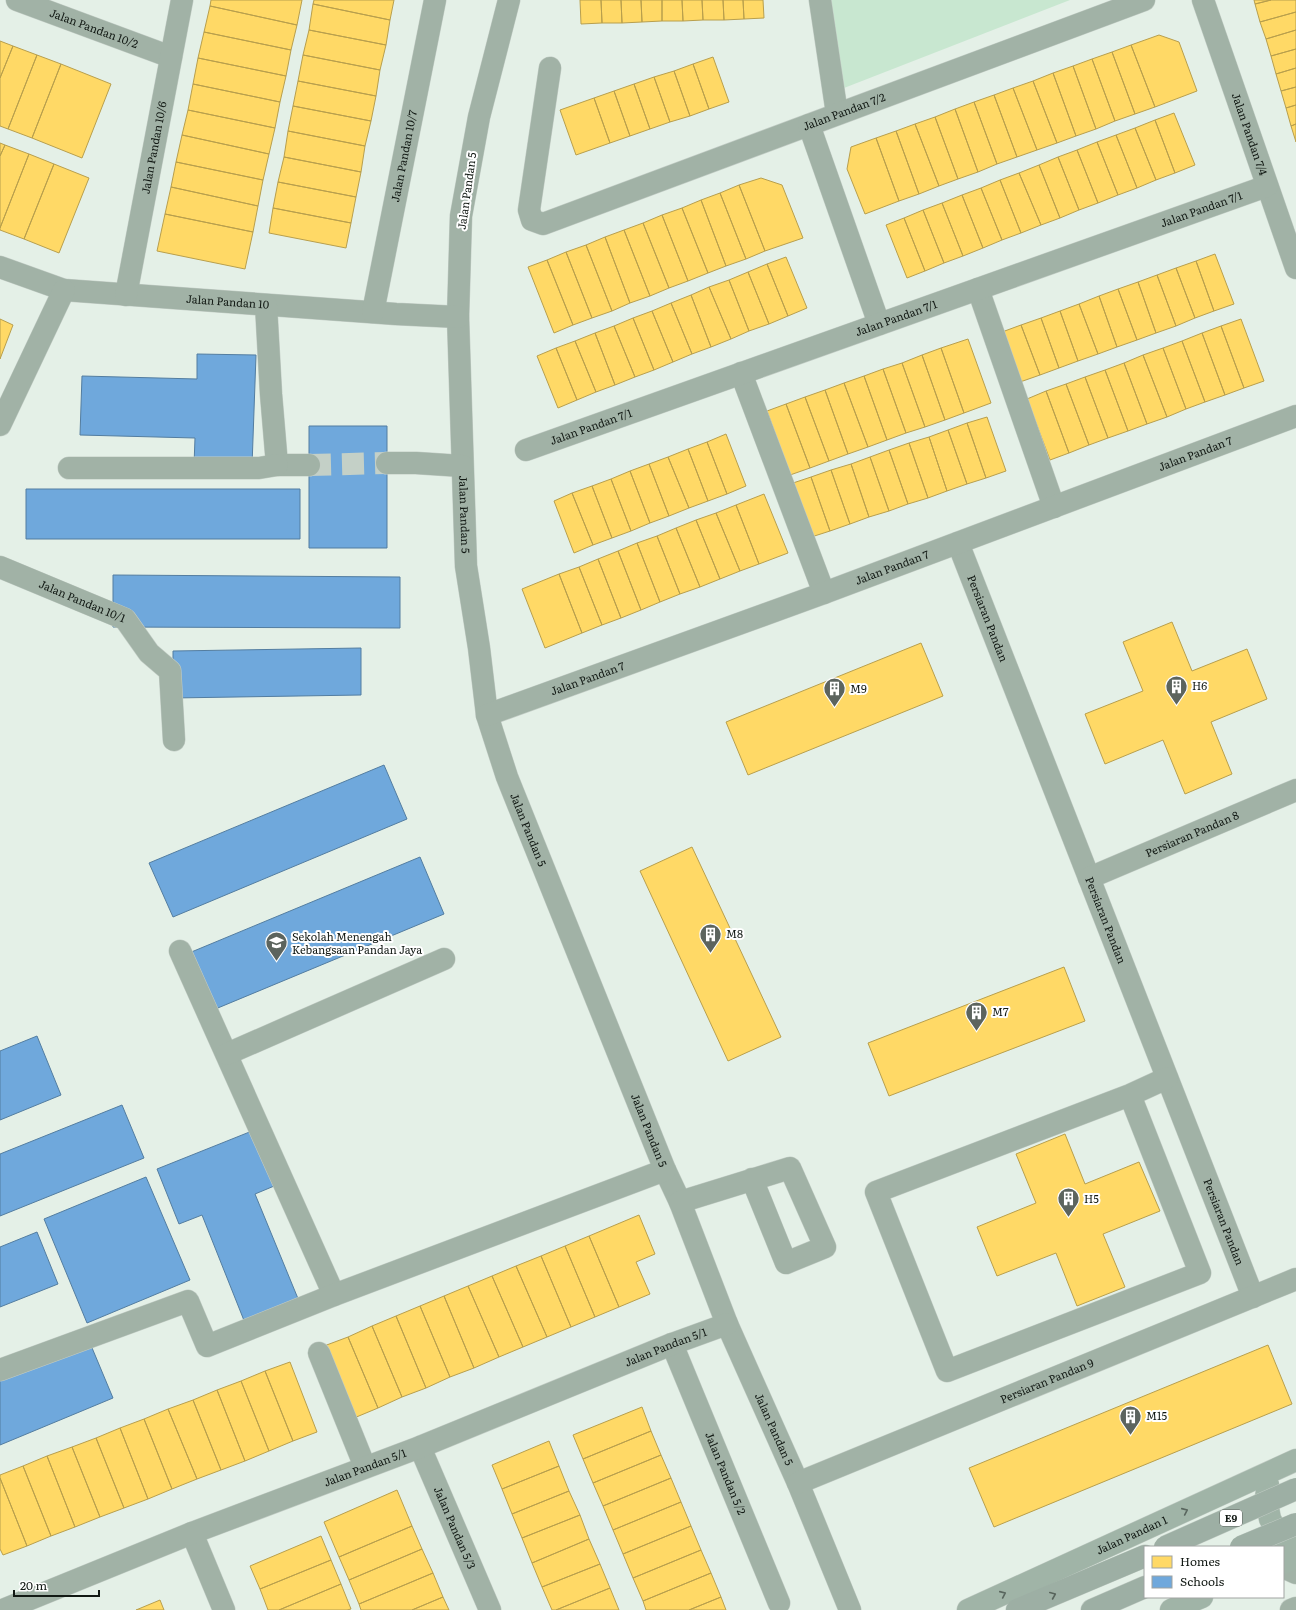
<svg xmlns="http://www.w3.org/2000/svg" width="1296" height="1610" font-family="Literata,serif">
	<rect width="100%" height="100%" fill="#e4f0e7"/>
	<path fill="#c8e7d0" d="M830,0H1070L844,88Z"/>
	<path fill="#ffd966" stroke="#b89f4d" d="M211,0H302L297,25L210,6Z
		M314,0H394L390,20L313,4Z
		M580,0H601L602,23L581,24Z
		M601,0H621L622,23H602Z
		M621,0H641L642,22L622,23Z
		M641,0H662V21L642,22Z
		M662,0H682L683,21H662Z
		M682,0H702L703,20L683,21Z
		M702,0H723L724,20H703Z
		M723,0H743L744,19L724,20Z
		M743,0H763L764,18L744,19Z
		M1254,0H1271L1255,4Z
		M1271,0H1296V12L1260,22L1255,4Z
		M313,4L390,20L386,45L309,30Z
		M210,6L297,25L291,50L204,32Z
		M1296,12V30L1266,39L1260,22Z
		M309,30L386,45L380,70L303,55Z
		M1296,30V49L1271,56L1266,39Z
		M204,32L291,50L286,76L198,58Z
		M1159,35L1179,42L1197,91L1155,107L1131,45Z
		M0,41L13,46L0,78Z
		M1131,45L1155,107L1135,114L1112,52Z
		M13,46L37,55L8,129L0,126V78Z
		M1296,49V68L1276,74L1271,56Z
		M1112,52L1135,114L1115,121L1092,59Z
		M37,55L61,64L32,138L8,129Z
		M303,55L380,70L376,96L298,81Z
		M713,57L729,102L709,109L693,64Z
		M198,58L286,76L280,102L193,84Z
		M1092,59L1115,121L1096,129L1073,66Z
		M61,64L111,84L82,158L32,138Z
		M693,64L709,109L690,116L674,71Z
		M1073,66L1096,129L1076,136L1053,73Z
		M1296,68V87L1281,91L1276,74Z
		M674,71L690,116L670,122L654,77Z
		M1053,73L1076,136L1057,143L1033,81Z
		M654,77L670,122L650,129L634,84Z
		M298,81L376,96L371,121L293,106Z
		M1033,81L1057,143L1037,150L1013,88Z
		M193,84L280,102L275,128L188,110Z
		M634,84L650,129L630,136L614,91Z
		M1296,87V105L1286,108L1281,91Z
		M1013,88L1037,150L1017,157L994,95Z
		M614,91L630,136L610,143L594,98Z
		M994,95L1017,157L997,164L974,102Z
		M594,98L610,143L576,155L560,110Z
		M974,102L997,164L978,172L955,109Z
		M1296,105V124L1291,126L1286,108Z
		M293,106L371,121L365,146L288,131Z
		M955,109L978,172L958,179L935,117Z
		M188,110L275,128L269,154L182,135Z
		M1174,113L1195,165L1175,173L1155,120Z
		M935,117L958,179L939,186L915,124Z
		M1155,120L1175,173L1156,180L1135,128Z
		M915,124L939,186L919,194L896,131Z
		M1296,124V142L1291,126Z
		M1135,128L1156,180L1137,188L1116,135Z
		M288,131L365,146L361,172L284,157Z
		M896,131L919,194L899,201L876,138Z
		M182,135L269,154L263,180L176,162Z
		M1116,135L1137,188L1118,195L1097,142Z
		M876,138L899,201L865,214L847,169L851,147Z
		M1097,142L1118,195L1098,203L1077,150Z
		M0,143L5,145L0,156Z
		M5,145L29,154L0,228V156Z
		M1077,150L1098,203L1079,210L1058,157Z
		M29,154L54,164L24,239L0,230V228Z
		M284,157L361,172L356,197L278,182Z
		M1058,157L1079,210L1060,218L1039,165Z
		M176,162L263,180L258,206L171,187Z
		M54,164L89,178L59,253L24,239Z
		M1039,165L1060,218L1041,225L1019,173Z
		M1019,173L1041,225L1021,233L1000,180Z
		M761,178L782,185L803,238L765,251L739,185Z
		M1000,180L1021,233L1002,240L981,188Z
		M278,182L356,197L351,223L273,208Z
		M739,185L765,251L746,259L720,193Z
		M171,187L258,206L253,232L165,214Z
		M981,188L1002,240L983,248L962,195Z
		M720,193L746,259L726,266L701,200Z
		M962,195L983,248L963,256L942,203Z
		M701,200L726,266L708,273L682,208Z
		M942,203L963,256L944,263L923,210Z
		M273,208L351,223L346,248L269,233Z
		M682,208L708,273L688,281L662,215Z
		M923,210L944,263L925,271L904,218Z
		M165,214L253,232L245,269L157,251Z
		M662,215L688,281L669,288L643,223Z
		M904,218L925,271L907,278L886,225Z
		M643,223L669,288L650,296L624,230Z
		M624,230L650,296L630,303L605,237Z
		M605,237L630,303L612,311L586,245Z
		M586,245L612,311L592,318L566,252Z
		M566,252L592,318L573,325L547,260Z
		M1215,254L1234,304L1214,311L1196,261Z
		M786,257L807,308L788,316L767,264Z
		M547,260L573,325L554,333L528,267Z
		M1196,261L1214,311L1195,318L1176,268Z
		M767,264L788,316L769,324L748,272Z
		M1176,268L1195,318L1176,326L1157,275Z
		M748,272L769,324L749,331L729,280Z
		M1157,275L1176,326L1156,333L1138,282Z
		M729,280L749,331L731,339L709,287Z
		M1138,282L1156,333L1137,340L1118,289Z
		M709,287L731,339L711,347L691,295Z
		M1118,289L1137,340L1117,347L1099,296Z
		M691,295L711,347L692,354L671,303Z
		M1099,296L1117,347L1098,354L1079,304Z
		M671,303L692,354L673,362L652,311Z
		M1079,304L1098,354L1078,361L1060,311Z
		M652,311L673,362L654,370L633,318Z
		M1060,311L1078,361L1059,368L1041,318Z
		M633,318L654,370L635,377L614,326Z
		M1041,318L1059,368L1040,375L1021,325Z
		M0,319L13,325L0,359Z
		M1241,319L1264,381L1244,388L1221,326Z
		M1021,325L1040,375L1020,382L1002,332Z
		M614,326L635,377L615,385L595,333Z
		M1221,326L1244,388L1225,395L1202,333Z
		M595,333L615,385L596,392L575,341Z
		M1202,333L1225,395L1205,402L1182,341Z
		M968,339L991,403L964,413L941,348Z
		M575,341L596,392L577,400L556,348Z
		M1182,341L1205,402L1186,409L1163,348Z
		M556,348L577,400L558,408L537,356Z
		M941,348L964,413L945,420L922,355Z
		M1163,348L1186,409L1167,417L1143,355Z
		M922,355L945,420L925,427L902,363Z
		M1143,355L1167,417L1147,424L1124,363Z
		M902,363L925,427L906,433L883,369Z
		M1124,363L1147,424L1128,431L1105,370Z
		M883,369L906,433L887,440L864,376Z
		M1105,370L1128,431L1108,438L1085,377Z
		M864,376L887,440L868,447L844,383Z
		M1085,377L1108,438L1089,445L1066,384Z
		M844,383L868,447L848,454L825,390Z
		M1066,384L1089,445L1069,453L1046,391Z
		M825,390L848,454L829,461L805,397Z
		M1046,391L1069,453L1050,460L1027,399Z
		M805,397L829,461L810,468L786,404Z
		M786,404L810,468L790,475L767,411Z
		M987,417L1006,471L986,478L967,423Z
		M967,423L986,478L967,484L948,430Z
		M948,430L967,484L947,491L929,437Z
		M726,434L746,486L727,494L707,442Z
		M929,437L947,491L928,498L909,443Z
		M707,442L727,494L708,501L688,449Z
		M909,443L928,498L908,504L889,450Z
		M688,449L708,501L689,508L668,457Z
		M889,450L908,504L889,511L870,457Z
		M668,457L689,508L669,516L649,464Z
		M870,457L889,511L869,517L851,464Z
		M649,464L669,516L650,523L630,471Z
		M851,464L869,517L850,524L831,470Z
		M831,470L850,524L830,531L811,477Z
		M630,471L650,523L631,531L611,479Z
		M811,477L830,531L805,539L787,485Z
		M611,479L631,531L612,538L592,486Z
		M592,486L612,538L593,545L572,493Z
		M572,493L593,545L574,553L554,501Z
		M764,494L788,553L759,564L736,505Z
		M736,505L759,564L740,571L716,513Z
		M716,513L740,571L720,579L696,520Z
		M696,520L720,579L700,587L676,528Z
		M676,528L700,587L680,594L657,536Z
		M657,536L680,594L660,602L637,543Z
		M637,543L660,602L641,610L618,551Z
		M618,551L641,610L621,618L598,559Z
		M598,559L621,618L602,625L579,567Z
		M579,567L602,625L582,633L559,574Z
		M559,574L582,633L545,648L522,589Z
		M1172,622L1192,671L1247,649L1267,699L1211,722L1232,774L1185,794L1163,740L1105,764L1085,714L1143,691L1123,642Z
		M921,643L943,696L748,775L726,722Z
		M692,847L781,1037L728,1061L640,871Z
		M1064,967L1085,1021L889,1096L868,1043Z
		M1065,1134L1085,1184L1139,1162L1160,1211L1103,1234L1125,1287L1077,1306L1056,1253L997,1276L977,1227L1036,1203L1016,1154Z
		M639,1215L655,1254L636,1262L650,1294L619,1307L589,1236Z
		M589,1236L619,1307L595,1317L565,1246Z
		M565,1246L595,1317L571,1327L541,1256Z
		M541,1256L571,1327L547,1337L516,1266Z
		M516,1266L547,1337L523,1347L492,1276Z
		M492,1276L523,1347L499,1357L468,1286Z
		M468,1286L499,1357L474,1368L444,1296Z
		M444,1296L474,1368L450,1377L420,1306Z
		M420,1306L450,1377L426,1388L396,1316Z
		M396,1316L426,1388L402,1397L372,1326Z
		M372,1326L402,1397L378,1408L348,1337Z
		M348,1337L378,1408L354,1418L324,1346Z
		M1268,1345L1292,1404L994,1527L969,1468Z
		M290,1362L317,1432L293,1441L265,1371Z
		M265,1371L293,1441L269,1451L241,1381Z
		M241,1381L269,1451L245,1461L217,1390Z
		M217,1390L245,1461L221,1470L193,1400Z
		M193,1400L221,1470L197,1479L168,1409Z
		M642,1407L651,1431L583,1459L573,1435Z
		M168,1409L197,1479L172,1489L144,1419Z
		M144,1419L172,1489L148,1499L120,1428Z
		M120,1428L148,1499L124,1508L96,1438Z
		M651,1431L661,1455L593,1483L583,1459Z
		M96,1438L124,1508L100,1517L72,1447Z
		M549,1441L559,1466L502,1489L492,1465Z
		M72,1447L100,1517L75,1527L47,1456Z
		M661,1455L671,1478L603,1506L593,1483Z
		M47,1456L75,1527L51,1536L23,1466Z
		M23,1466L51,1536L27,1546L0,1478V1475Z
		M559,1466L569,1491L512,1514L502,1489Z
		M0,1478L27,1546L3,1555L0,1549Z
		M671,1478L681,1502L613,1530L603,1506Z
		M397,1490L412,1526L339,1557L324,1522Z
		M569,1491L580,1515L522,1538L512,1514Z
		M681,1502L691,1526L623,1554L613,1530Z
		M580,1515L589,1539L532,1563L522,1538Z
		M412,1526L422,1549L349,1580L339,1557Z
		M691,1526L701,1550L633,1578L623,1554Z
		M321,1536L331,1560L260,1589L250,1566Z
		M589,1539L600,1564L542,1587L532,1563Z
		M422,1549L433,1573L359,1604L349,1580Z
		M701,1550L711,1573L643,1601L633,1578Z
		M331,1560L341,1584L279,1610H268L260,1589Z
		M600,1564L610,1588L556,1610H552L542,1587Z
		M433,1573L443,1597L412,1610H361L359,1604Z
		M711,1573L721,1597L689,1610H646L643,1601Z
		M341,1584L351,1609L347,1610H279Z
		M610,1588L619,1610H556Z
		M443,1597L449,1610H412Z
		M721,1597L726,1610H689Z
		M160,1600L164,1610H136Z"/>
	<path fill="#6fa8dc" stroke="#537da0" d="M197,354L256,355L252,466L194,465L195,438L80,435L82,376L197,379Z
		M309,426H387V548H309Z
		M26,489H300V539H26Z
		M113,575L400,577V628L113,627Z
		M361,648V695L173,698V651Z
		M384,765L407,819L173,917L149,863Z
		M420,857L444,914L213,1010L189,953Z
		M37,1036L61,1095L0,1120V1051Z
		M122,1105L144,1158L0,1216V1154Z
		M257,1129L279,1184L255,1194L299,1301L245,1323L202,1215L179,1224L157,1169Z
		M146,1177L190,1280L87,1323L44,1219Z
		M37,1232L58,1284L0,1307V1247Z
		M90,1343L113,1398L0,1445V1380Z"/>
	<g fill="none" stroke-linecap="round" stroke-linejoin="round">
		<path stroke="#c4d0c7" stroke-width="22" stroke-dasharray="22 11" stroke-linecap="butt" d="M309,465L387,463"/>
		<defs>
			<g id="minor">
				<path id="s1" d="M17,0L171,57"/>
				<path id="s2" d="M509,0L479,117L461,216L458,317L466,566L479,648L487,715L507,777L665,1170L680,1202L727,1324L798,1483L850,1610"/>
				<path d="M820,0L837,114"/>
				<path id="s3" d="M1203,0L1296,268"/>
				<path id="s4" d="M550,68L529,210L532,220L543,224L1144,0"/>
				<path d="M809,125L879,324"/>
				<path id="s5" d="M0,267L64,290L396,314L458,317"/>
				<path d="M978,289L1054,507"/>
				<path id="s6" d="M126,295L182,0"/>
				<path d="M266,305L271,394L277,465H309"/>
				<path id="s7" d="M373,312L435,0"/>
				<path d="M741,373L824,593"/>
				<path d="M0,425L64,290"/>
				<path id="s8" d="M526,450L1267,186"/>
				<path d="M387,463H416L462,466"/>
				<path d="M69,468H259L277,465"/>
				<path id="s9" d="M958,543L1253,1297"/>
				<path id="s10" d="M0,567L125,619L149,653L170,671L174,740"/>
				<path id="s11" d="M487,715L824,593L1296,416"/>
				<path id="s12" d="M1089,878L1296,790"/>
				<path d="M180,951L334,1295"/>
				<path d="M227,1054L444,959"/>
				<path d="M1130,1095L1200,1273L947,1371L876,1192L1130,1095L1167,1078"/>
				<path d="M680,1202L790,1168L825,1247L786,1263L752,1179"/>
				<path id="s13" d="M672,1344L779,1603"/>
				<path d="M319,1353L365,1467"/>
				<path d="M0,1370L188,1301L207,1346L334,1295L665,1170"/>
				<path id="s14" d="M420,1447L490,1610"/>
				<path id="s15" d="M798,1483L1296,1279"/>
				<path d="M192,1533L224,1610"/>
				<path d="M1283,1567L1296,1573"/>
				<path id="s16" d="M3,1610L192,1533L420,1447L672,1344L727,1324"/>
				<path d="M1291,1610L1296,1608"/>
			</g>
			<g id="major">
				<path d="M1268,1485L1266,1497L1270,1519L1284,1543L1296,1548"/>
				<path d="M1283,1563L1296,1558"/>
				<path id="s17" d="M968,1610L1296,1460"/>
				<path d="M1171,1610L1202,1597"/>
			</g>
			<path id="highway" d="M1017,1610L1145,1556
				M1092,1610L1145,1587"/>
		</defs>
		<use href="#minor" stroke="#c3cdc6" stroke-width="23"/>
		<use href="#major" stroke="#c3cdc6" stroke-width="23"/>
		<use href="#highway" stroke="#c3cdc6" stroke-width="23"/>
		<use href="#minor" stroke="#a1b2a6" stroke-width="22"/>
		<use href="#major" stroke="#a0b4a7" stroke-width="22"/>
		<use href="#highway" stroke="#9dafa4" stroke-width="22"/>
		<defs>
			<path id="highway-bridge" d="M1165,1547L1296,1489
				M1241,1547L1296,1524"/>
		</defs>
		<use href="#highway-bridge" stroke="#c3cdc6" stroke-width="23" stroke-linecap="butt"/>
		<use href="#highway-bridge" stroke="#9dafa4" stroke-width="22"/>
	</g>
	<defs><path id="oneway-chevron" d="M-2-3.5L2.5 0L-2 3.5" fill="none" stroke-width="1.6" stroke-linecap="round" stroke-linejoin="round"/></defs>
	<g stroke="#59665e">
		<use href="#oneway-chevron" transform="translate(1185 1511) rotate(-24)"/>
		<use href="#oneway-chevron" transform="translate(1003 1594) rotate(-24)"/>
	</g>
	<use stroke="#58645c" href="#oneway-chevron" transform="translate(1053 1595) rotate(-23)"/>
	<defs>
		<symbol id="building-pin" viewBox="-11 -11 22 30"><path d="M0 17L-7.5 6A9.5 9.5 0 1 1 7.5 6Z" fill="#5c645e" stroke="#fff"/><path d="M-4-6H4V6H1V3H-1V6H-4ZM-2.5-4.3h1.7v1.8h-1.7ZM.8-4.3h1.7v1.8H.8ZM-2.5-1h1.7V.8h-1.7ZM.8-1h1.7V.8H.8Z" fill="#fff"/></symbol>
		<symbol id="school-pin" viewBox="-11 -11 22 30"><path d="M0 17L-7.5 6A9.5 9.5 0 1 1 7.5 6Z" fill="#5c645e" stroke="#fff"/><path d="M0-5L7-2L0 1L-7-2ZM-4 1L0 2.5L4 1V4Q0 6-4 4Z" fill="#fff"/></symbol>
	</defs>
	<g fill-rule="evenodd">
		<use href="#building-pin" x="1164" y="674" width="25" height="34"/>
		<use href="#building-pin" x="822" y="676" width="25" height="34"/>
		<use href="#building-pin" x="698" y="922" width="25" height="34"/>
		<use href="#school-pin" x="264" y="930" width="25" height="34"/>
		<use href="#building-pin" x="964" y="1000" width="25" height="34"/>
		<use href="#building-pin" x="1056" y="1186" width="25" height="34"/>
		<use href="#building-pin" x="1118" y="1404" width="25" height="34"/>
	</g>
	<g text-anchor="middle" stroke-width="4" stroke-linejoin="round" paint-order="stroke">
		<rect fill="#fff" stroke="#595e5a" stroke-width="1" x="1220" y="1510" width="22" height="16" rx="3"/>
		<g font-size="10" font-weight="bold" fill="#121914">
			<text x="1231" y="1522">E9</text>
		</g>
		<g font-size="11" fill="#121914" stroke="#fff">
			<text dy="4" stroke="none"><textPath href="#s1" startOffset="82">Jalan Pandan 10/2</textPath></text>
			<text dy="4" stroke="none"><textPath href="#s4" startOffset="487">Jalan Pandan 7/2</textPath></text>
			<text dy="4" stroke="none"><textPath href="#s3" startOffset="142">Jalan Pandan 7/4</textPath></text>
			<text dy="4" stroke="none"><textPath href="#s6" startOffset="150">Jalan Pandan 10/6</textPath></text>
			<text dy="4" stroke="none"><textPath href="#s7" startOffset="159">Jalan Pandan 10/7</textPath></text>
			<text transform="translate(467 191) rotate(-82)" y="4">Jalan Pandan 5</text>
			<text dy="4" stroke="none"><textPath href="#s8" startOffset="717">Jalan Pandan 7/1</textPath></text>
			<text dy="4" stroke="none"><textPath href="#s5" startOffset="232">Jalan Pandan 10</textPath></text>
			<text dy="4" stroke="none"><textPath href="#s8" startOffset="393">Jalan Pandan 7/1</textPath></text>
			<text dy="4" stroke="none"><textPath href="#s8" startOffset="69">Jalan Pandan 7/1</textPath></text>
			<text dy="4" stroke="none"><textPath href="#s11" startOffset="755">Jalan Pandan 7</textPath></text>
			<text dy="4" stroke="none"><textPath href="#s2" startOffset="520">Jalan Pandan 5</textPath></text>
			<text dy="4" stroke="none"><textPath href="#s11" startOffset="431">Jalan Pandan 7</textPath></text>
			<text dy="4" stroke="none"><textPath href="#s10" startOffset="89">Jalan Pandan 10/1</textPath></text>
			<text dy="4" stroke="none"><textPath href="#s9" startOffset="81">Persiaran Pandan</textPath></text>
			<text dy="4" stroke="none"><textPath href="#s11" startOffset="107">Jalan Pandan 7</textPath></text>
			<text dy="4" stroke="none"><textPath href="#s2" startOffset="844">Jalan Pandan 5</textPath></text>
			<text dy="4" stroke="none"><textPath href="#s12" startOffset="112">Persiaran Pandan 8</textPath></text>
			<text dy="4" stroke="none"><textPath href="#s9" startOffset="405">Persiaran Pandan</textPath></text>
			<text dy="4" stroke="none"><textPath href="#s2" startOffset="1168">Jalan Pandan 5</textPath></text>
			<text dy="4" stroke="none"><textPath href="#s9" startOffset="729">Persiaran Pandan</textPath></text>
			<text dy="4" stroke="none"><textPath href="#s16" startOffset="713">Jalan Pandan 5/1</textPath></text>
			<text dy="4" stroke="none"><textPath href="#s15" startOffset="269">Persiaran Pandan 9</textPath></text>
			<text dy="4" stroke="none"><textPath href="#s2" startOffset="1492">Jalan Pandan 5</textPath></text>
			<text dy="4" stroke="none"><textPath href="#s16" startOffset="389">Jalan Pandan 5/1</textPath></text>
			<text dy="4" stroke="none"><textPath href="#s13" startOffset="140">Jalan Pandan 5/2</textPath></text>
			<text dy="4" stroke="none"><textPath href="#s14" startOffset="88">Jalan Pandan 5/3</textPath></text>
			<text dy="4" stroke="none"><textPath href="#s17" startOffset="180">Jalan Pandan 1</textPath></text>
		</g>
		<g font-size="11" fill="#121914" stroke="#fff" text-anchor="start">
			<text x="1192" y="690">H6</text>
			<text x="850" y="693">M9</text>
			<text x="726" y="938">M8</text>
			<text x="292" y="941">Sekolah Menengah<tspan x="292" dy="13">Kebangsaan Pandan Jaya</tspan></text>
			<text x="992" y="1016">M7</text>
			<text x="1084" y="1203">H5</text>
			<text x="1146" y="1420">M15</text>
		</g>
	</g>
	<rect x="1144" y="1546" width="140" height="52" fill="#ffffff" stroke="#a0a3a1"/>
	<rect x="1152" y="1556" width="20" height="12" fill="#ffd966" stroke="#a0a3a1"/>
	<text x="1180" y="1566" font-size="12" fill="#121914">Homes</text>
	<rect x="1152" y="1576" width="20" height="12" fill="#6fa8dc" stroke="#a0a3a1"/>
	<text x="1180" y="1586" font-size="12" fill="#121914">Schools</text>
	<path d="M14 1590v6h85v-6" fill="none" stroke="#121914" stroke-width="2"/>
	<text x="20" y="1590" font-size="12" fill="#121914" stroke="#ffffff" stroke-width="3" paint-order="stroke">20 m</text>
</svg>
